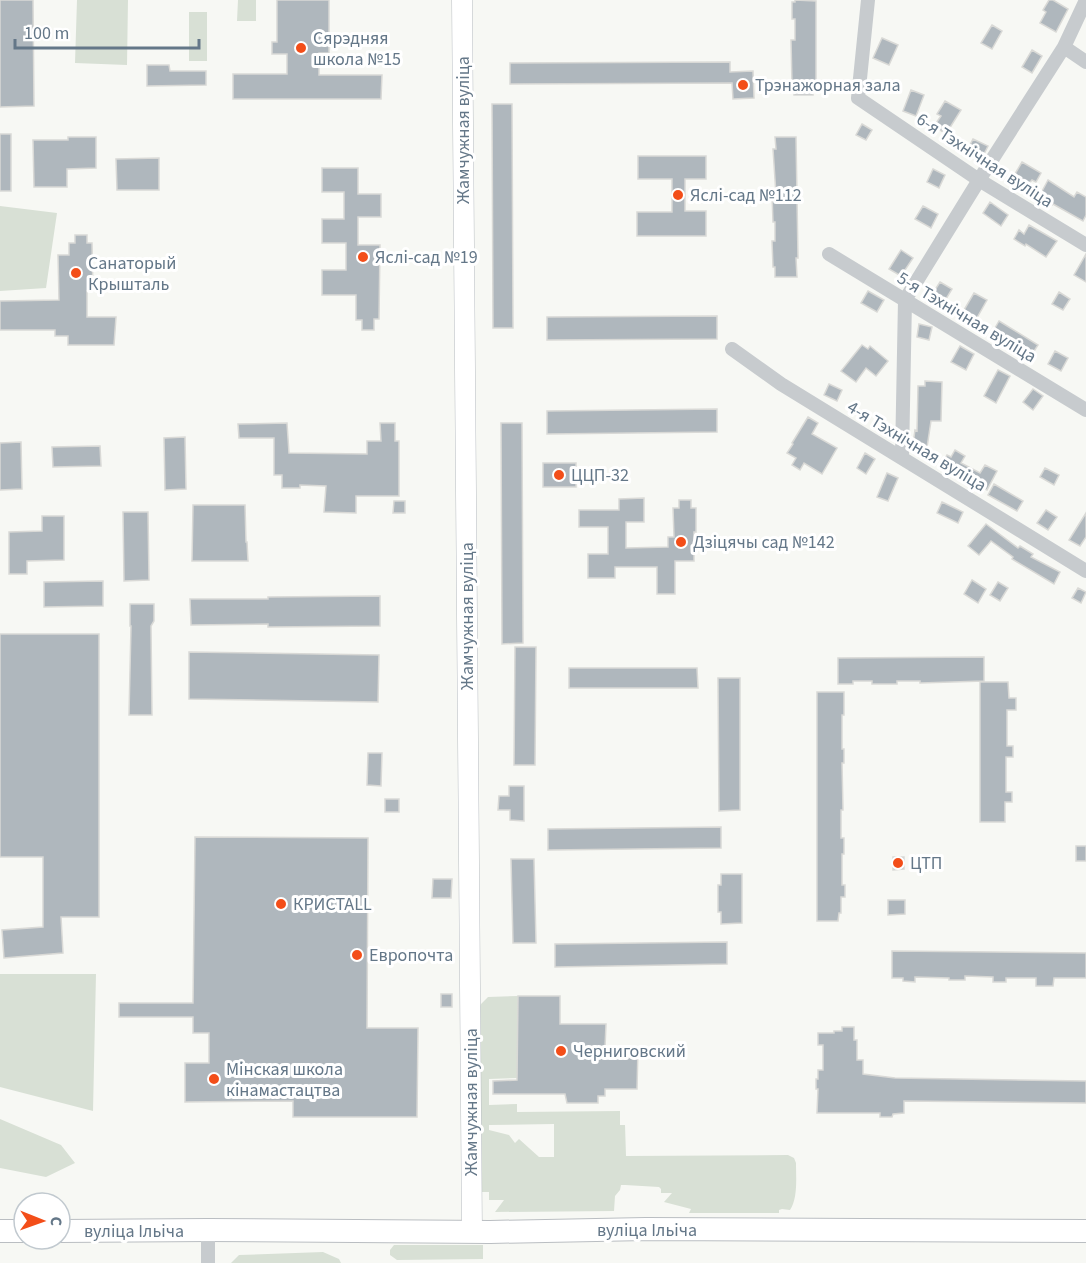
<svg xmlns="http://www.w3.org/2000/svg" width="1086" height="1263" font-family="'Source Sans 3',sans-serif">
	<rect width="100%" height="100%" fill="#f7f8f4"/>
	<path fill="#d8e0d5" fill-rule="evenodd" d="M77,0H128L127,65L75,63Z
		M238,0H256V21H237Z
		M189,12H207V61H189Z
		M0,206L57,213L46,288L0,291Z
		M0,974H96L93,1111L0,1087Z
		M518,996L517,1078L489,1079V1105L517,1104V1112L620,1111V1125H625L626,1156L788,1155L794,1158L796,1163C796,1178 798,1198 790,1210L782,1209L779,1210V1213H689L691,1209L664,1202L672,1193H661V1189L659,1187L625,1185H621L620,1190L615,1196L614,1211L495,1212L504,1200H489V1192H480L479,1008L481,1004L488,997ZM554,1124V1157H539L519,1139L515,1143L509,1135L489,1130V1125Z
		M0,1119L61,1145L75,1163L46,1177L0,1168Z
		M394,1245H483V1259L397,1260L390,1255V1250Z
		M323,1252L339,1259L341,1263H231L239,1255Z"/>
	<path fill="#afb7bd" stroke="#d9d9d6" stroke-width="1.5" d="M0,0H33L34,106L0,107Z
		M277,0H329V53H319V75H382L381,99H233V74H287V54H272V42H277Z
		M795,0L816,1V90H813V95H794V85H792L791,40H795V19H792V2H795Z
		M1049,0H1053L1068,9L1056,32L1040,23L1046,12L1043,10Z
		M992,25L1002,31L992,49L981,43Z
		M882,38L898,45L889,65L873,58Z
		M1032,50L1042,56L1032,73L1022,67Z
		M730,62V72L753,71L754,98L733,99L732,83L510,84V63Z
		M147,65H169L170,71H206V85L147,86Z
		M911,90L924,95L916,116L903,111Z
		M945,101L961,110L946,134L934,126L941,116L937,114Z
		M492,104H512L513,328H493Z
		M862,124L872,130L866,140L856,135Z
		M0,134H11V191H0Z
		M68,137H96V168L67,169V187H34L33,140H68Z
		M775,137H796L798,258H796L797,277H775V267H773L772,241H775V222H773L772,195H776L773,149H776Z
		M973,139L988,146L982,158L967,151Z
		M638,156H706V179H685V211H706V236H637V212H672V179H638Z
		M159,158V190H117L116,159Z
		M1022,162L1041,173L1036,182L1032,180L1026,187L1012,179Z
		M322,168H358V194H381V217H358V245H380L379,319H374V330H362V320H356V295H322V270H346V243H322V219H344V192H322Z
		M933,169L945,175L939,188L927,182Z
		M1048,180L1074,197L1077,192L1086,197V215L1083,221L1053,204L1052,205L1040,197L1041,195H1040Z
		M990,202L1008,215L1001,226L983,213Z
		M923,206L938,214L931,228L915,219Z
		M1029,225L1057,241L1046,257L1026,244L1025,246L1014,239L1019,230L1024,234Z
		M75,235H87V243H92L93,291H87V317H116L114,345H68V336H55V330H0V301L59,300L58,255H69V243H75Z
		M901,250L913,258L901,276L889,269Z
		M1086,254V282L1074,275Z
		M940,282L952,289L943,304L931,296Z
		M868,291L884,300L877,312L861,303Z
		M1059,292L1070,299L1063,310L1052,304Z
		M974,293L987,300L974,323L961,315Z
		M717,316V339L547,340V317Z
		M999,321L1038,345L1031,356L1008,339L1006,344L991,335Z
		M919,324L932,327L929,340L917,337Z
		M862,345L868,349L870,346L888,361L876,376L866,368L856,382L841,371Z
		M960,346L974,354L966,370L951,362Z
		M1055,351L1068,358L1061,371L1048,364Z
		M998,370L1010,376L996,403L984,396Z
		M925,381L942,382L941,421H931L926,454L912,451L915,430L917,431L918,386H925Z
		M829,384L842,390L837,401L824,395Z
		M1033,389L1043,396L1033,410L1023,402Z
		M717,409V432L547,434V411Z
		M808,417L818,423L812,434L837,448L822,474L804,463L800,470L792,465L796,458L787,453L793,444L792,443Z
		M287,423L289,453L367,454V441H381L380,423H395V441H399V496H356V513L324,512L326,486L300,485V488H282V475H274V438H239L238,424Z
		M501,423H522L523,643L502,644Z
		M185,437L186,489L165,490L164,438Z
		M21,442L22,489L0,490V443Z
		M100,446L101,466L53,467L52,447Z
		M955,450L965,456L961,463L980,473L985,465L997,471L987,490L964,478L965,475L943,462L947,455L951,457Z
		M865,453L875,459L866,474L857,468Z
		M543,463H576V487H543Z
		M1045,468L1059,475L1054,485L1040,477Z
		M887,473L898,478L888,501L877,497Z
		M994,484L1023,501L1017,511L988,495Z
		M644,498V522H626V548L668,547V537H674L673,508H679V500H691V508H696V532H694V561H675V594H657V567H615V578H588V554H608V527H579V510H619V499Z
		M394,501H405V513H393Z
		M942,502L963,512L958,523L937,513Z
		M193,505H245L246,542H247L248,561H192Z
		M1046,510L1057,517L1048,530L1037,523Z
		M123,512H148L149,580L124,581Z
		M1086,513V537L1080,546L1069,540Z
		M42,516H64V560L27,561V574H9V532L42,531Z
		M986,524L1018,548L1020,546L1033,554L1031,557L1060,572L1054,584L1012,559L1013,557L991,541L979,555L968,546Z
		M972,580L986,589L978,603L964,594Z
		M103,581V606L44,607V582Z
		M998,582L1008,588L1000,601L990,595Z
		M1078,588L1086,592L1081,603L1072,598Z
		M380,596V626L268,627V624L191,625L190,599H268V597Z
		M130,604H154V621L151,626L152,715H129L131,626H130Z
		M0,634H99V917H61L63,953L4,958L2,930L43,927V857H0Z
		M515,647H536L535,765H514Z
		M189,652L379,655L378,702L189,699Z
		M984,657V681L920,683V681H897V684H872V681H853V684H838V658Z
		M569,668H697L698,688H569Z
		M718,678H740V810L719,811Z
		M980,682H1008L1009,698H1016V710H1007V746H1013V757H1006V792H1012V802H1005V822H980Z
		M817,692H844V715H842V749H844V763H842L843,810H841V838H844V854H842V885H845V897H841V913H839L838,921H817Z
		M368,753H382L381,786L367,785Z
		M509,786H524V821L510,820V810H498L499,796H509Z
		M385,799H399V812H385Z
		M721,827V848L548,850V829Z
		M195,837L368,838L367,1028H418L417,1117H293V1101L185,1102V1063H209V1033H193V1017H119V1003H193Z
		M1076,846H1086V861H1076Z
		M893,857H904V869L893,870Z
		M511,859H534L536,943H513Z
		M721,874H742V923L721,924V912H718V885H721Z
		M433,879H452L451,898H432Z
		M888,900H905V914L888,915Z
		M727,942V964L555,967V944Z
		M892,951L1086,953V978H1054L1053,986H1036V978H1006V982H993V977L965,976V980H949V978L915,977V982L903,981V978H892Z
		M441,994H452V1007H441Z
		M518,996H560V1024H606L605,1048H638L637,1089H605V1096H598V1103H567L565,1094H493V1081L517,1080Z
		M842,1027H854V1040H857V1060H863V1074L895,1078L1086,1081V1103L904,1101V1113L893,1114L892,1117H880V1113H817L818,1089H816V1079H818V1070H823V1045H818V1033H834V1031H842Z"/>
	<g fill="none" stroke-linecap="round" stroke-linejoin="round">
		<defs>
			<path id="secondary" d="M462,0L472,1232"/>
			<path id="primary" d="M0,1231H24
				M60,1231L208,1230L490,1232L646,1229L1086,1231"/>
		</defs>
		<use href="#secondary" stroke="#b9bec3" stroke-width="21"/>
		<use href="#primary" stroke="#babec2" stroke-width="24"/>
		<path stroke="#c7cbce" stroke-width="14" d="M868,0L858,98L979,180L1086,245
			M1064,47L1086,62
			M829,254L1086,410
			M732,349L781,384L1086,571
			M902,457L905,300L979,180L1064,47L1086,0
			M208,1263V1230"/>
		<use href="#secondary" stroke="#fff" stroke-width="20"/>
		<use href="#primary" stroke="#fff" stroke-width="22"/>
	</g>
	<g fill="#f34e19" stroke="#fff" stroke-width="2">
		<circle cx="301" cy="48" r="6"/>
		<circle cx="743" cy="85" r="6"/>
		<circle cx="678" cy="195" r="6"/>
		<circle cx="363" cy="257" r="6"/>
		<circle cx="76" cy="273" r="6"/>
		<circle cx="559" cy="475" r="6"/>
		<circle cx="681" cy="542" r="6"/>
		<circle cx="898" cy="863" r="6"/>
		<circle cx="281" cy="904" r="6"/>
		<circle cx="357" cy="955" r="6"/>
		<circle cx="561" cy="1051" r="6"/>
		<circle cx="214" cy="1079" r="6"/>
	</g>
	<g text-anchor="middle" stroke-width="6" stroke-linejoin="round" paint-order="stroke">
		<g font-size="18" fill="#647788" stroke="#fff" text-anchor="start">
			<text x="313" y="44">Сярэдняя<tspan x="313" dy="21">школа №15</tspan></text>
			<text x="755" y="91">Трэнажорная зала</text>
			<text x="690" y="201">Яслі-сад №112</text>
			<text x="375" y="263">Яслі-сад №19</text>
			<text x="88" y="269">Санаторый<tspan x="88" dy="21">Крышталь</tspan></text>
			<text x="571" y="481">ЦЦП-32</text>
			<text x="693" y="548">Дзіцячы сад №142</text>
			<text x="910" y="869">ЦТП</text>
			<text x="293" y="910">КРИСТАLL</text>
			<text x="369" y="961">Европочта</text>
			<text x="573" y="1057">Черниговский</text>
			<text x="226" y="1075">Мінская школа<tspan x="226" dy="21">кінамастацтва</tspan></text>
		</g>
		<g font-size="18" fill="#647788" stroke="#fff">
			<text transform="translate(463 130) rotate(-90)" y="6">Жамчужная вуліца</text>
			<text transform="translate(985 160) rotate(33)" y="6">6-я Тэхнічная вуліца</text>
			<text transform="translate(967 317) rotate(31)" y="6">5-я Тэхнічная вуліца</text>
			<text transform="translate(917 446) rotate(31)" y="6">4-я Тэхнічная вуліца</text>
			<text transform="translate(467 616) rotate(-90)" y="6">Жамчужная вуліца</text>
			<text transform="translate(471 1102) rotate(-90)" y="6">Жамчужная вуліца</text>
			<text x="647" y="1236">вуліца Ільіча</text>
			<text x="134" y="1237">вуліца Ільіча</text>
		</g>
	</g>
	<g transform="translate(42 1221) rotate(91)"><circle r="28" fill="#ffffff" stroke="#c1c9cf" stroke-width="1.5"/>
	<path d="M0-4.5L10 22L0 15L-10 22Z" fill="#f34e19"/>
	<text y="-9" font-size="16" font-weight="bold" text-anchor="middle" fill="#647788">С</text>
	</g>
	<path d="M15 39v9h184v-9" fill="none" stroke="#647788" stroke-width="3"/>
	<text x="24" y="39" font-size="18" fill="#647788" stroke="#ffffff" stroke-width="4.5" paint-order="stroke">100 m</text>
</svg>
